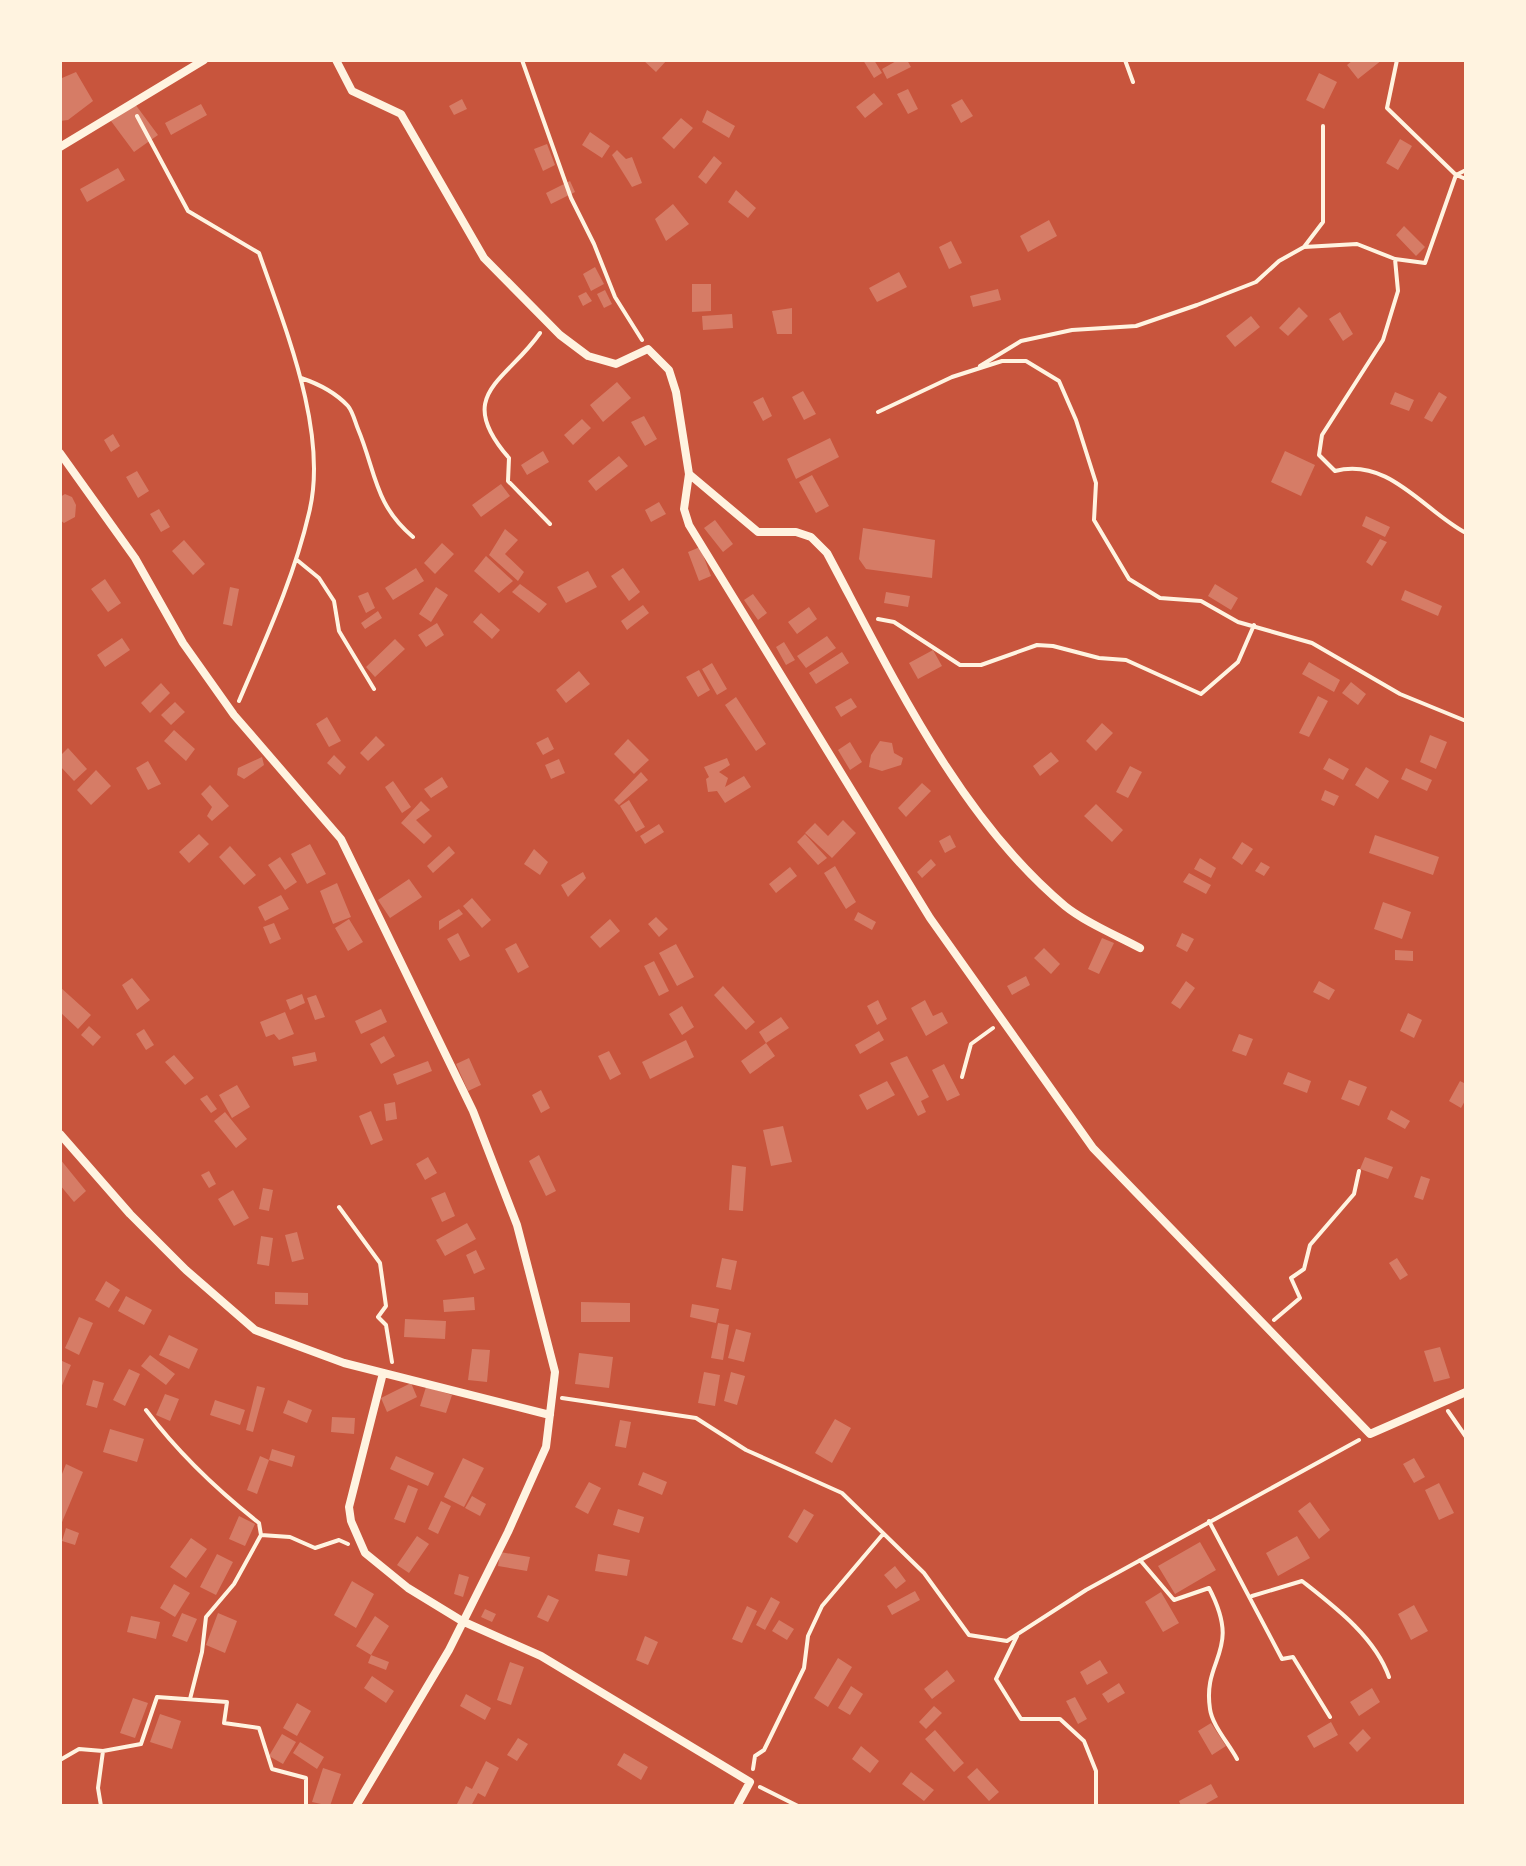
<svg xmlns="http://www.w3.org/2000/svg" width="1526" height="1866" font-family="Figtree,sans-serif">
	<rect width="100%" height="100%" fill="#c8553d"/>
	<path fill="#d67c66" d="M643,60H667L656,72Z
		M863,60H874L882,73L874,78Z
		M898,60H907L911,67L887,79L882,69Z
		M1353,60H1382L1358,79L1347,65Z
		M76,72L93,101L68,120L60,121V82L62,78Z
		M1319,73L1337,82L1324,109L1306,100Z
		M908,89L918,109L908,114L897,94Z
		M874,93L883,104L865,118L856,107Z
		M462,99L467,109L454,115L449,106Z
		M962,99L973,116L961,123L951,105Z
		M135,104L158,135L134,152L111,121Z
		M201,104L207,115L171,135L165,123Z
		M707,110L735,126L729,138L702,122Z
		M681,118L693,128L674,149L662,138Z
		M590,132L610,146L602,158L582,145Z
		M1400,139L1412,146L1398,170L1386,163Z
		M547,144L555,165L543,171L534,149Z
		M617,150L626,159L632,157L642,183L632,187L612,155Z
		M714,156L722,163L706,184L698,177Z
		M118,168L125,180L87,202L80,189Z
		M570,181L575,192L551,204L546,193Z
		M736,190L756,208L748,218L728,202Z
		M673,204L689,224L666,241L655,219Z
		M1049,220L1057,236L1028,252L1020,236Z
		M1404,226L1425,247L1416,256L1396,235Z
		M951,241L962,263L949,269L939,247Z
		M595,267L604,284L591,291L583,274Z
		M899,272L907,287L877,302L869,288Z
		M692,284H711V311L692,312Z
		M998,289L1001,300L973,307L970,296Z
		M605,290L612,304L604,308L597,294Z
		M586,292L592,301L583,306L578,296Z
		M1299,307L1308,316L1288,336L1279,328Z
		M792,308V334H777L772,311Z
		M1340,312L1353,334L1343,341L1329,319Z
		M732,314L733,328L703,330L702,316Z
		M1251,316L1260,327L1235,347L1226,336Z
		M617,382L631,398L603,422L590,405Z
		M803,391L816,414L804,420L792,397Z
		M1395,392L1414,400L1409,411L1390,404Z
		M1439,392L1447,397L1432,422L1424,418Z
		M763,397L772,416L763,421L753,402Z
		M644,416L657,439L645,446L631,422Z
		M582,419L591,428L573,445L564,435Z
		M113,434L120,446L111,452L104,440Z
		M830,438L839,457L796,479L787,459Z
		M543,451L549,462L527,475L521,465Z
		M1285,451L1315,465L1301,496L1271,482Z
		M619,456L628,466L596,491L588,481Z
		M137,471L149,491L138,498L126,477Z
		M812,475L829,506L816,513L799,482Z
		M501,484L510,496L481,517L472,505Z
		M65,494L72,497L76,505L75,517L64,523L60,520V497Z
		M659,502L666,514L651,522L645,510Z
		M159,509L170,527L161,532L150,514Z
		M1366,516L1390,527L1385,537L1362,526Z
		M715,520L733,544L723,552L704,528Z
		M863,528L935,540L932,578L866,569L859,559Z
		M505,529L518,540L505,554L524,572L518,581L489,555Z
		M1380,539L1387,542L1372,566L1366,562Z
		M184,540L205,564L193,575L172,551Z
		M442,543L454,554L435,574L424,563Z
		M700,547L711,576L699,581L688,552Z
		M486,556L513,581L499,593L474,571Z
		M416,568L424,581L393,600L385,588Z
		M623,568L640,592L629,601L611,576Z
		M588,571L597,587L566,603L557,587Z
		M105,579L121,603L108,612L91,589Z
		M520,584L547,604L539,613L512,592Z
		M1215,584L1238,598L1231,610L1208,596Z
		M230,587L239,589L232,626L223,624Z
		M436,587L448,595L431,622L419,614Z
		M1405,590L1442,606L1438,616L1401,600Z
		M368,592L375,608L366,613L358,596Z
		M886,592L910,596L908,607L884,603Z
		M753,594L767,613L758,620L744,600Z
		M643,605L649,613L627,630L621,621Z
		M809,607L817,619L797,634L788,622Z
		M378,611L382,618L365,629L361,623Z
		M481,613L500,630L492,639L473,622Z
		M437,623L444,635L426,647L418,635Z
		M827,636L836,648L806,668L797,656Z
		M122,638L130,650L105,667L97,655Z
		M395,639L405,649L375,677L366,667Z
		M784,642L795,660L786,665L776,647Z
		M933,650L942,666L918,679L909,663Z
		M842,652L849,663L816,684L809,673Z
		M1309,662L1340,680L1334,692L1302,674Z
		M712,663L727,689L717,695L702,669Z
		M699,670L710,690L698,697L686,677Z
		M579,671L590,684L566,703L556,690Z
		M1351,682L1366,694L1358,705L1342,693Z
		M161,683L170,693L150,713L141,703Z
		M1318,696L1328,701L1309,737L1299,733Z
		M736,697L766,744L756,751L725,705Z
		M851,698L857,707L841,717L835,707Z
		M175,702L185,712L171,725L161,715Z
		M327,717L341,741L329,747L316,724Z
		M1102,723L1113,733L1096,751L1086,741Z
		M174,730L195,749L186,761L164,741Z
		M1430,735L1447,742L1436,769L1420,762Z
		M376,736L385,745L368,761L360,753Z
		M548,737L554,749L543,755L536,743Z
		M628,739L649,760L634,774L614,754Z
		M880,741L892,743L894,753L903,758L901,765L882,771L869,767L871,755Z
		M850,742L862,762L850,770L838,750Z
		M68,748L87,769L74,781L60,766V756Z
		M1051,752L1059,761L1040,776L1033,766Z
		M334,755L346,767L340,775L327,763Z
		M262,757L264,765L253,773L244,779L237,775L238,768Z
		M727,758L730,765L719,772L728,778L725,787L744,776L751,787L725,803L717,791L708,792L706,779L709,777L704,767Z
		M1329,758L1349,769L1343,780L1323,769Z
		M559,759L565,773L551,779L545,765Z
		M148,761L161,784L148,790L136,768Z
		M1130,766L1142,772L1128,798L1116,792Z
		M1366,767L1389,781L1378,799L1355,785Z
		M1406,768L1432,780L1427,791L1401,779Z
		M96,770L111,786L91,805L77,790Z
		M641,772L648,780L619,805L614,800Z
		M442,777L448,787L431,798L424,789Z
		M393,781L411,807L402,813L385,787Z
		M922,783L931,791L906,817L898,808Z
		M210,785L229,806L212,821L207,816L212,807L201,794Z
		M1325,790L1339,796L1334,806L1321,800Z
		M629,800L645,827L636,832L620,806Z
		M421,801L430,810L416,820L432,836L424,844L401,823Z
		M1096,804L1123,830L1112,842L1084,816Z
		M843,820L856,833L832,858L805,833L815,823L828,836Z
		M659,824L664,832L645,844L640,836Z
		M199,834L209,844L189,863L179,852Z
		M805,834L827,858L818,865L797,842Z
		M950,835L956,847L945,853L939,841Z
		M1375,835L1439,857L1433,875L1369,853Z
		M1242,842L1253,849L1242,865L1232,858Z
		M310,844L326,874L307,884L291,854Z
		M230,846L256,875L244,885L219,857Z
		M449,846L455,853L433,873L427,866Z
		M534,849L548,862L540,875L524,864Z
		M280,857L297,882L285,890L268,865Z
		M1200,858L1216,868L1211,878L1194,869Z
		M931,859L936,865L922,878L917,872Z
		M1261,862L1270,867L1264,876L1255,871Z
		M835,866L856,902L846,909L824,873Z
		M790,867L797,876L776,893L769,884Z
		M583,872L586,878L568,897L561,885Z
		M1189,873L1211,885L1206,894L1183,882Z
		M409,879L422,897L390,918L378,900Z
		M337,883L351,917L333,924L320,891Z
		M281,895L289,909L265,921L258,907Z
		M472,898L491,920L482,928L463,906Z
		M1383,902L1411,912L1402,939L1374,929Z
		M459,909L463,914L439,930V921Z
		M858,912L876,922L872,930L854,920Z
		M656,917L668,929L659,937L648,924Z
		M349,919L363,942L348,951L335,928Z
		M610,919L620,931L600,948L590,937Z
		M274,923L281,939L270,944L263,927Z
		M458,933L470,956L460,961L447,939Z
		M1182,933L1194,939L1187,952L1176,946Z
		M1102,938L1114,943L1099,974L1088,969Z
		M516,943L529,967L518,973L505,949Z
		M676,944L694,977L677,986L659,953Z
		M1044,948L1060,964L1051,974L1034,958Z
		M1395,950L1413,951V961L1395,960Z
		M654,961L669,991L659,996L644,966Z
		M1026,976L1030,985L1012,995L1007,986Z
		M132,978L150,1000L137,1010L122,985Z
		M1186,981L1195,988L1180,1009L1171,1003Z
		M1319,981L1335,990L1329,1000L1313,992Z
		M723,986L755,1022L746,1030L714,995Z
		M60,987L91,1015L78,1029L60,1012Z
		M302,994L305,1003L290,1010L286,1000Z
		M316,995L325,1017L315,1020L307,998Z
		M878,1000L887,1019L877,1025L867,1006Z
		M925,1000L933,1016L942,1012L948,1023L926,1036L911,1008Z
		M682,1006L694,1027L682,1035L669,1014Z
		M381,1009L387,1022L361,1034L355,1021Z
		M285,1012L294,1034L279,1040L274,1034L266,1037L260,1022Z
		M1408,1013L1422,1020L1414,1038L1400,1031Z
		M781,1017L789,1028L766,1043L759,1032Z
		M89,1026L101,1037L93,1046L81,1035Z
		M144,1029L154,1045L146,1050L136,1034Z
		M879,1031L884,1040L860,1054L855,1045Z
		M1239,1034L1253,1039L1246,1056L1232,1051Z
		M384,1036L395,1056L381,1064L370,1044Z
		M686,1040L694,1057L650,1079L642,1062Z
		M766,1043L775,1056L750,1074L741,1061Z
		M609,1051L621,1074L610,1080L598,1056Z
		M315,1052L317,1061L294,1066L292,1057Z
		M174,1055L194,1078L185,1085L165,1062Z
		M907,1056L929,1097L921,1101L926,1112L918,1116L890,1063Z
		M469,1058L481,1085L468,1091L456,1064Z
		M428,1061L432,1071L397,1085L393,1074Z
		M944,1064L960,1095L947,1101L932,1070Z
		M1288,1072L1311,1081L1307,1093L1283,1084Z
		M1349,1080L1367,1087L1359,1106L1341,1099Z
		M887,1081L895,1095L867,1110L859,1095Z
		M1460,1081L1466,1084V1099L1461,1108L1449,1101Z
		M237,1085L250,1107L232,1118L219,1095Z
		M541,1090L550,1108L541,1113L532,1095Z
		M207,1095L217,1109L211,1113L200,1099Z
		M395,1102L397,1119L386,1121L384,1104Z
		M1391,1110L1410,1121L1405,1129L1387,1119Z
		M371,1111L383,1140L371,1145L359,1116Z
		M225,1112L247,1139L236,1148L214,1121Z
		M783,1126L792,1162L771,1166L763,1130Z
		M539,1155L556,1191L546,1196L529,1161Z
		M428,1157L437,1173L425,1180L416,1164Z
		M1365,1157L1393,1167L1388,1179L1360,1169Z
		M60,1159L86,1191L74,1202L60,1185Z
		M732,1165L746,1167L743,1211L729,1210Z
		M209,1171L216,1184L209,1188L201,1175Z
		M1421,1176L1430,1179L1423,1200L1414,1197Z
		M263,1188L273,1190L269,1211L259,1209Z
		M233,1190L249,1218L234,1226L218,1199Z
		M445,1192L455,1216L442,1222L431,1198Z
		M467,1223L476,1239L445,1256L436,1240Z
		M297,1232L304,1259L292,1262L285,1235Z
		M261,1236L273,1238L269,1266L257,1264Z
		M476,1250L485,1269L474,1274L466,1255Z
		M722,1258L737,1261L731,1290L716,1287Z
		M1397,1258L1408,1275L1400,1280L1389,1263Z
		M106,1281L120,1290L109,1308L95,1300Z
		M275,1292L308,1293V1305L275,1304Z
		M126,1296L152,1310L144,1325L118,1311Z
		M474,1297L475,1310L444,1312L443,1300Z
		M581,1302L630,1303V1322H581Z
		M692,1304L719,1309L716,1323L690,1317Z
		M79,1317L93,1323L79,1355L65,1348Z
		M405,1319L446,1321L445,1339L404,1337Z
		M718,1323L729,1325L723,1360L711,1358Z
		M736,1329L751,1333L744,1362L728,1358Z
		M169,1335L198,1349L189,1369L159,1355Z
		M1440,1347L1450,1378L1434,1382L1424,1351Z
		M472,1349L490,1350L487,1382L468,1380Z
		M579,1353L613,1357L609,1388L575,1384Z
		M150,1355L175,1374L166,1385L141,1366Z
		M60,1360L71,1365L60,1390Z
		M129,1369L140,1374L125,1406L113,1400Z
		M704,1372L720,1375L715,1406L698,1403Z
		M731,1372L745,1376L737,1405L724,1401Z
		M93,1380L104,1383L97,1408L86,1405Z
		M411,1383L417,1397L387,1412L381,1398Z
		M257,1386L265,1388L253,1432L246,1430Z
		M426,1387L452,1395L446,1413L420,1406Z
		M165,1394L179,1399L170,1421L156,1415Z
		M215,1400L245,1410L240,1425L210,1415Z
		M288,1400L312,1410L307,1423L283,1413Z
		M332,1417L355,1418L354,1434L331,1432Z
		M835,1419L851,1428L832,1463L815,1453Z
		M620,1420L631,1422L626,1448L615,1446Z
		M110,1429L144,1439L137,1462L103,1452Z
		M272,1449L295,1456L292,1467L269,1460Z
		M260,1456L269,1460L257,1494L247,1490Z
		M396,1456L434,1473L428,1486L390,1469Z
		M463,1458L484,1468L464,1507L444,1497Z
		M1414,1458L1425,1477L1414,1483L1403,1464Z
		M66,1464L83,1472L60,1527V1479Z
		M643,1472L667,1482L662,1495L638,1485Z
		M589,1482L601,1488L588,1514L575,1507Z
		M1439,1483L1454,1513L1439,1520L1425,1490Z
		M408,1485L418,1489L405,1523L394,1519Z
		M472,1496L486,1504L480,1516L465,1508Z
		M441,1501L451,1506L438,1534L428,1529Z
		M1310,1502L1330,1530L1319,1539L1298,1511Z
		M618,1509L644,1517L639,1533L613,1525Z
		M804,1509L814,1515L797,1543L788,1537Z
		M239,1516L255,1524L245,1546L229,1539Z
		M66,1528L79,1533L75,1545L62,1541Z
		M417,1536L429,1544L409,1573L397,1565Z
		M1297,1536L1310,1558L1278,1576L1266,1553Z
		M191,1538L207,1549L186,1578L170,1567Z
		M1200,1542L1216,1570L1175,1594L1158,1566Z
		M500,1552L530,1557L527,1571L498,1566Z
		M217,1554L233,1562L216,1595L200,1587Z
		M598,1554L630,1560L627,1576L595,1571Z
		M895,1566L906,1581L896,1589L884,1575Z
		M459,1574L469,1577L463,1597L454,1594Z
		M352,1581L374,1594L356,1628L334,1615Z
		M174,1584L190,1593L175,1617L160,1608Z
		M915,1591L920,1600L892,1615L887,1606Z
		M1161,1592L1179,1623L1163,1632L1145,1602Z
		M548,1595L559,1600L548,1622L537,1617Z
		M771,1597L780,1602L765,1630L756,1625Z
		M1414,1605L1428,1631L1411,1640L1398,1614Z
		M747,1606L757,1611L742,1643L732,1639Z
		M485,1609L496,1614L492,1622L481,1617Z
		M182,1613L197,1619L187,1642L172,1636Z
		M218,1613L237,1621L225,1653L206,1645Z
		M131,1616L160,1622L156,1639L127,1632Z
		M375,1616L389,1626L371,1655L389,1662L386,1670L368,1663L371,1655L356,1646Z
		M779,1620L794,1629L787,1640L772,1631Z
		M645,1636L658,1642L648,1665L636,1660Z
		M838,1658L852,1667L828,1707L814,1698Z
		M1100,1660L1108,1673L1087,1685L1080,1672Z
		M510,1662L524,1667L511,1705L497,1700Z
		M947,1670L955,1681L932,1699L924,1689Z
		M372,1676L394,1691L386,1703L364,1688Z
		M1119,1683L1125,1693L1108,1703L1102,1694Z
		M851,1686L863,1694L850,1715L838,1708Z
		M1372,1688L1380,1702L1359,1716L1350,1702Z
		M466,1694L491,1708L485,1720L460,1706Z
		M1075,1697L1087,1719L1078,1724L1066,1701Z
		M133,1698L148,1703L135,1738L120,1733Z
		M297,1703L311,1711L297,1736L283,1728Z
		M934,1706L942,1713L926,1729L919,1722Z
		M160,1714L181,1721L172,1749L150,1742Z
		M1331,1722L1338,1735L1314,1748L1307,1736Z
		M1211,1723L1226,1746L1212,1755L1198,1731Z
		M1363,1729L1371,1738L1357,1752L1349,1743Z
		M935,1730L964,1763L954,1772L925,1739Z
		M282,1734L296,1742L283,1764L269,1756Z
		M518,1738L528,1744L517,1761L507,1755Z
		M300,1742L324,1757L317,1769L293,1753Z
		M861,1746L879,1761L870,1773L852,1759Z
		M624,1753L648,1767L641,1780L617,1765Z
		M486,1761L499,1768L485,1797L478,1793L471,1806H456L466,1786L472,1789Z
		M323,1768L341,1774L330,1806L312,1802Z
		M977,1768L999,1792L989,1801L967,1777Z
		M911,1772L934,1790L924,1801L902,1784Z
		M1211,1784L1218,1797L1202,1806H1181L1179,1801Z"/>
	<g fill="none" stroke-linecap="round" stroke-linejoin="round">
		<path stroke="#fff3e0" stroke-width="4" d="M522,60L571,198L594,244L615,297L642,340
			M1125,60L1133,82
			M1397,60L1387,108L1456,175L1466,179
			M137,116L188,211L259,253C285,328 329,433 309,513C294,578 265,640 239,701
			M1304,247L1323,222V126
			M1395,259L1398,291L1383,340L1322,435L1319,455L1335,471C1389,457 1424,511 1466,533
			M540,333C506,382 453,394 509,458L508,481L550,524
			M980,366L1021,341L1072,330L1136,326L1197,305L1256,282L1279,261L1304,247L1357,244L1395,259L1425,263L1456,175L1466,170
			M301,378C319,384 335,392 348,406C353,412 355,422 358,429C376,472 374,504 413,537
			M878,412L952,377L1002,361H1026L1059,381L1076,420L1096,483L1094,520L1129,579L1160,598L1201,601L1238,622L1312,643L1400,694L1466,721
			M297,560L319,578L334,601L339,631L374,689
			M878,619L894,622L960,665H981L1037,645L1053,646L1099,658L1126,660L1201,694L1238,662L1254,625
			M962,1077L971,1044L993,1028
			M339,1207L380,1263L386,1306L378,1317L386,1325L392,1362
			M1274,1320L1300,1298L1291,1278L1304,1269L1310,1245L1354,1194L1359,1171
			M562,1398L696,1418L746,1450L842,1493L924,1573L969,1635L1007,1641L1086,1590L1359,1440
			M146,1410C179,1454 216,1489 259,1523L261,1535
			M1448,1411L1466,1437
			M1209,1521L1282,1659L1293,1657L1330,1717
			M1140,1560L1174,1600L1209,1588C1243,1653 1202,1657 1210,1709C1212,1725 1229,1744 1237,1759
			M1252,1596L1302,1581C1335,1607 1375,1637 1389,1677
			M1017,1636L996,1679L1021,1719H1060L1084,1741L1096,1771V1806
			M190,1699L202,1652L206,1617L234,1584L261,1535L290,1537L315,1548L339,1540L348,1544
			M60,1760L79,1749L103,1751L141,1744L157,1697L227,1702L224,1723L259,1728L272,1769L306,1778V1806
			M753,1769L755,1756L764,1750L804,1668L808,1636L822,1606L883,1534
			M760,1787L798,1806
			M101,1806L98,1788L103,1751"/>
		<path stroke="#fff3e0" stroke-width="8" d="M336,60L352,91L401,114L484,258L560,335L588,356L616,364L648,349L669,370L676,392L689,474L758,532H796L811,537L827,553C891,673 959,818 1065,906C1086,923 1116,935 1140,948
			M60,147L204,60
			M60,453L135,558L183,643L234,715L341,839L473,1111L517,1225L555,1372L546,1447L508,1532L449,1650L356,1806
			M689,474L684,509L689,525L930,918L1093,1148L1370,1434L1466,1392
			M60,1134L130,1214L186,1270L255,1330L344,1363L550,1415
			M383,1373L349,1507L351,1521L365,1553L408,1588L462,1621L541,1656L750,1782L737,1806"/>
	</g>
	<rect width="1526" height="1866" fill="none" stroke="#fff3e0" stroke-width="124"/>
</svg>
